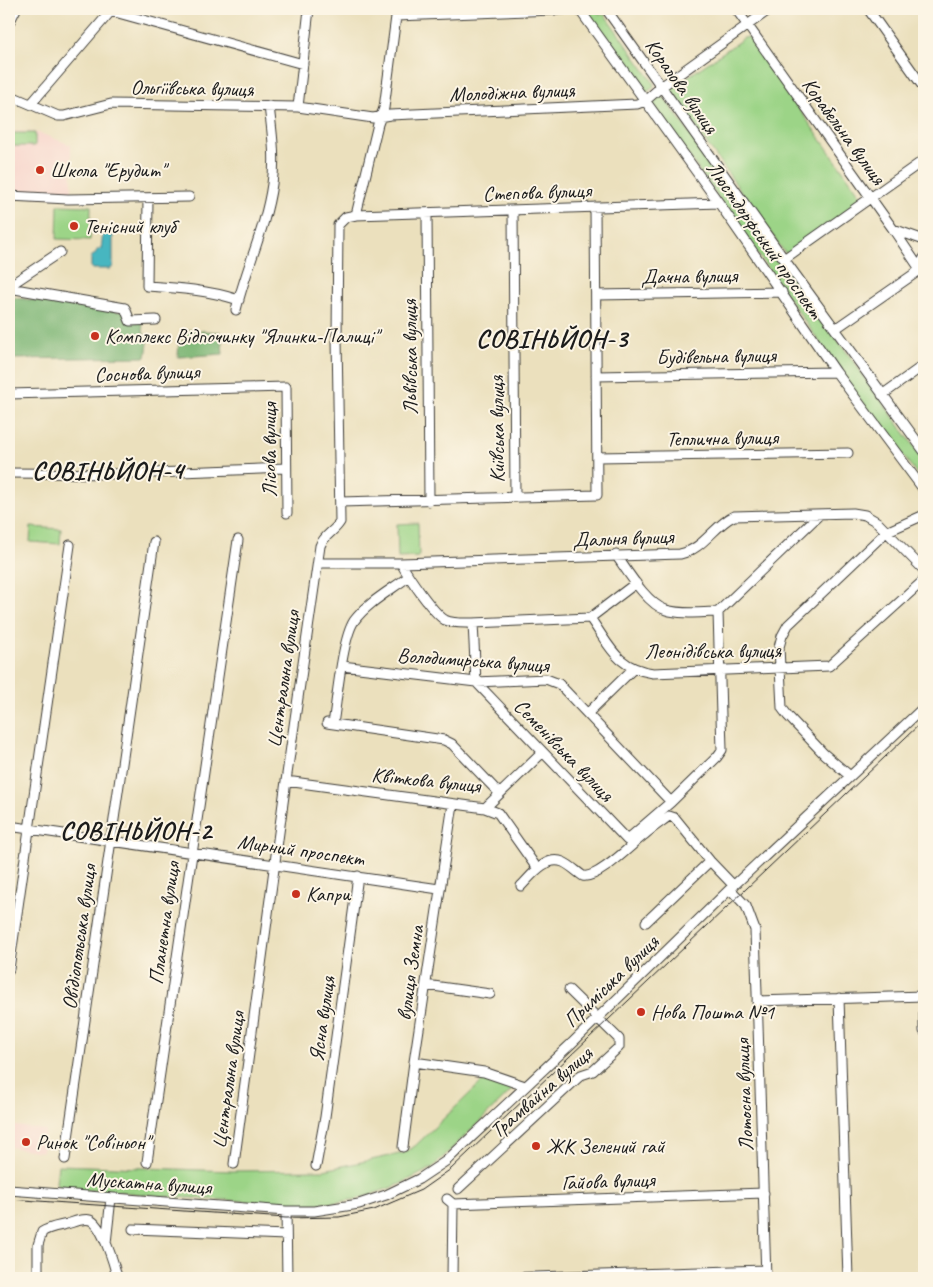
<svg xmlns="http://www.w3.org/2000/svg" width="933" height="1287" font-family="Caveat,sans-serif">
	<rect width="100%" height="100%" fill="#fcf5e5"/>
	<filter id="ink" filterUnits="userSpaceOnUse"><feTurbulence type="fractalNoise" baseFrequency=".02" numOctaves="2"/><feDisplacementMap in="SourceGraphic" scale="10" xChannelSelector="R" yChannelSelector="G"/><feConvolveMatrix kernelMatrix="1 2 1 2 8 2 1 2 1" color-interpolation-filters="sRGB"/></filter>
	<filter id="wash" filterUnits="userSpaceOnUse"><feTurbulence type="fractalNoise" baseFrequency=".0096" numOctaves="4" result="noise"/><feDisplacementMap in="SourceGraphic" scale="20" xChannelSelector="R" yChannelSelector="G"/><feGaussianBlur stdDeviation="1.12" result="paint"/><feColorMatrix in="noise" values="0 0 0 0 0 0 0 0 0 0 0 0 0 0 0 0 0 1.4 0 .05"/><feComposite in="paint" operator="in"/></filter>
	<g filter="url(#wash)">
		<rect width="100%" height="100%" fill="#ebe0bd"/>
		<path fill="#f7d1c9" d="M9,131L37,132L71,145L72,198L9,195Z
			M9,1125L45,1130L42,1152L9,1147Z"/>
		<path fill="#9cd487" stroke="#5c7852" d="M583,9H596L599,14L605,15L653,82L654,87L647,92L643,89Z
			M748,37L861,196V200L790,253H785L670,92V89L744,38Z
			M658,94L662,95L924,460V483L858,397L654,106L652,102Z
			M9,133H35V146H9Z
			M58,205L91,206L90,240L57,239Z
			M418,523L419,557L398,558L397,524Z
			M31,527L61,529L60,544L30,542Z
			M492,1078L503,1082L512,1090L432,1168L396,1186L357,1199L332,1203L292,1204L158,1196L112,1191L74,1190L59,1186L56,1183L58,1165L231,1171L324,1170L404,1153L415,1146L485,1079L488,1081Z"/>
		<path fill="#7db674" stroke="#4c6948" d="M9,297L123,312L142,323L144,335L149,336L146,357L9,359Z
			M187,330L221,332L223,354L178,357L179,341L184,342Z"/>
		<path fill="#47b6c0" stroke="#32696e" d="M103,233H111L113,235V266L111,269H93L91,267V257L94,255L98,249H101Z"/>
	</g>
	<g filter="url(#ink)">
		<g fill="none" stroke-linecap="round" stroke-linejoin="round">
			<defs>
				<path id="minor" d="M579,9L719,203L836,372L924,490
					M606,9L784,259L924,451
					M736,9L893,229L924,275
					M868,9L924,88
					M396,16L579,9
					M9,23L16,9
					M9,95L58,116H64L111,104L298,107L373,118L390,115L637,104L645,101L661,87L770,9
					M31,104L111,11L303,64
					M298,107L309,9
					M9,196L68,199L189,197
					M148,198L147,286C179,288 208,290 239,300
					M513,210L515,497
					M427,213L429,501
					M356,215L378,124L384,108L397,9
					M893,229L924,240
					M784,259L924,160
					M9,286L60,252
					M9,288L125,308L130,321L156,320
					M596,295L782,292
					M236,310C246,268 266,227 272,184C276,158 272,132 269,106
					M835,329L917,272L924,258
					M596,376L836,372
					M9,394L286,387L287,513
					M882,395L924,365
					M597,457L848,453
					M9,473L126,474L286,468
					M340,502L597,495L595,207
					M616,555C628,572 647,604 666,610C682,615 702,612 718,612
					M318,563H401L680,554C704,549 713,526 734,516L853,513L865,515L877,522L924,570
					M401,563C408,576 433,613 445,620C454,624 464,623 473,623L590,618C610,646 616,668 653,673L829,666L924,580
					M590,618L636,583
					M473,623L476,682L627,840L671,802L717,757L722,750L718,612L820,514
					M342,666L476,682L546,679L559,684L671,802
					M588,713L633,669
					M327,723L444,740L452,744L499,793
					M333,724C337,700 342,639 354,621C367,603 391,590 408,577
					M850,776L824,754L788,716L782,708L779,647L782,636L788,625L886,532L924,515
					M286,781L485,808L542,753
					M485,808L498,813L534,864
					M9,826L439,889
					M521,886C531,876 546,855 563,862C570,865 577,872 583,876C598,879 631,845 644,835C652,828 661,822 669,816L675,818L710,861L734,886
					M730,889L746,906L755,930L766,1278
					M646,922L710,861
					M9,969L70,545
					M426,985L490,994
					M839,998L848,1278
					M757,1001L924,996V1031
					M414,1062L484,1072L525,1086
					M403,1147L414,1062L453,804
					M65,1159L154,542
					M147,1162L238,540
					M234,1164L286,781L320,546C324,535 334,532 340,522L337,338L338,225L346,217L356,215L719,203
					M316,1166L325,1117L358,876
					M458,1189L581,1075L593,1071L619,1047V1039L569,990
					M9,1190L286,1211H314L359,1204L386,1195L419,1179L446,1161L572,1043L730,889L924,707
					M447,1199L453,1204L452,1278
					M453,1204L764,1193
					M286,1211L287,1278
					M133,1229L286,1235
					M106,1243L111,1198
					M38,1278V1245L42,1232C49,1227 59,1226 67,1224C74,1222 83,1218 90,1220C102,1224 115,1266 117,1278
					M502,1278L766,1270"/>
			</defs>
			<use href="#minor" stroke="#3b3934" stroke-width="11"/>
			<use href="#minor" stroke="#fff" stroke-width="9"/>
			<path stroke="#1c1c1c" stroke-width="1" d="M9,1199L286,1218L339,1217L374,1210L421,1190L451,1169L924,720"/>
		</g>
	</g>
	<g fill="#c8321e" stroke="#fcf5e5" stroke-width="2">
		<circle cx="40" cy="170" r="5"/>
		<circle cx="74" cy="226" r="5"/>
		<circle cx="95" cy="336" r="5"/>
		<circle cx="296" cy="894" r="5"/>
		<circle cx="641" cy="1012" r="5"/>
		<circle cx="26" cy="1142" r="5"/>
		<circle cx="536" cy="1146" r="5"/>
	</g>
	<g text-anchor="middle" stroke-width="4" stroke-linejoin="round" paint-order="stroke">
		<g font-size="21" fill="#1c1c1c" stroke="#fcf5e5">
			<text transform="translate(682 86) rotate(55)" y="7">Коралова вулиця</text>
			<text transform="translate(192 88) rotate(1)" y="7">Ольгіївська вулиця</text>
			<text transform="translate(512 92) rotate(-2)" y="7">Молодіжна вулиця</text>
			<text transform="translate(844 131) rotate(54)" y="7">Корабельна вулиця</text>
			<text transform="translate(537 192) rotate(-2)" y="7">Степова вулиця</text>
			<text transform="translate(765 240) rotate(55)" y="7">Люстдорфський проспект</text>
			<text transform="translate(689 276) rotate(-1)" y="7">Дачна вулиця</text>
			<text transform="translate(716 356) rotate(-1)" y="7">Будівельна вулиця</text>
			<text transform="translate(410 357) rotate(-90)" y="7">Львівська вулиця</text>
			<text transform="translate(147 373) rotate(-2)" y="7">Соснова вулиця</text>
			<text transform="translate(497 429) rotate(-90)" y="7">Київська вулиця</text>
			<text transform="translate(722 438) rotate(-1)" y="7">Теплична вулиця</text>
			<text transform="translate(269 450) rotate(-90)" y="7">Лісова вулиця</text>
			<text transform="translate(623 538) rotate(-2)" y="7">Дальня вулиця</text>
			<text x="713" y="658">Леонідівська вулиця</text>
			<text transform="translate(473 660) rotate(4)" y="7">Володимирська вулиця</text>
			<text transform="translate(283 679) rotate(-82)" y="7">Центральна вулиця</text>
			<text transform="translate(564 750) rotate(46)" y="7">Семенівська вулиця</text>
			<text transform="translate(426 780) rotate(6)" y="7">Квіткова вулиця</text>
			<text transform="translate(301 850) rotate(8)" y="7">Мирний проспект</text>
			<text transform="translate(164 923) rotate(-82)" y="7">Планетна вулиця</text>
			<text transform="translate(79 937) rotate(-82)" y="7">Овідіопольська вулиця</text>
			<text transform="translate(410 973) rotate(-82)" y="7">вулиця Земна</text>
			<text transform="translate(611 981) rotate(-44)" y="7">Приміська вулиця</text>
			<text transform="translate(322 1019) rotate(-82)" y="7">Ясна вулиця</text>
			<text transform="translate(228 1080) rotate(-82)" y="7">Центральна вулиця</text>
			<text transform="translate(541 1092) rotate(-41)" y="7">Трамвайна вулиця</text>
			<text transform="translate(744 1095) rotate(-92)" y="7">Лотосна вулиця</text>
			<text transform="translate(608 1181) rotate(-2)" y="7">Гайова вулиця</text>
			<text transform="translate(149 1183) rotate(4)" y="7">Мускатна вулиця</text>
		</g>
		<g font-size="21" fill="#1c1c1c" stroke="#fcf5e5" text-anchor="start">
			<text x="50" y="177">Школа "Ерудит"</text>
			<text x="84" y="233">Тенісний клуб</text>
			<text x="105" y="343">Комплекс Відпочинку "Ялинки-Палиці"</text>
			<text x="306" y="901">Капри</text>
			<text x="651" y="1019">Нова Пошта №1</text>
			<text x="36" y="1149">Ринок "Совіньон"</text>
			<text x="546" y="1153">ЖК Зелений гай</text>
		</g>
		<g font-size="26" font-weight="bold" letter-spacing="1" fill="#1c1c1c" stroke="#fcf5e5">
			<text x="552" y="347">СОВІНЬЙОН-3</text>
			<text x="108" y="479">СОВІНЬЙОН-4</text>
			<text x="136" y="839">СОВІНЬЙОН-2</text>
		</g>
	</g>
	<rect width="933" height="1287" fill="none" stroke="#fcf5e5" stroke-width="30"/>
</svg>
